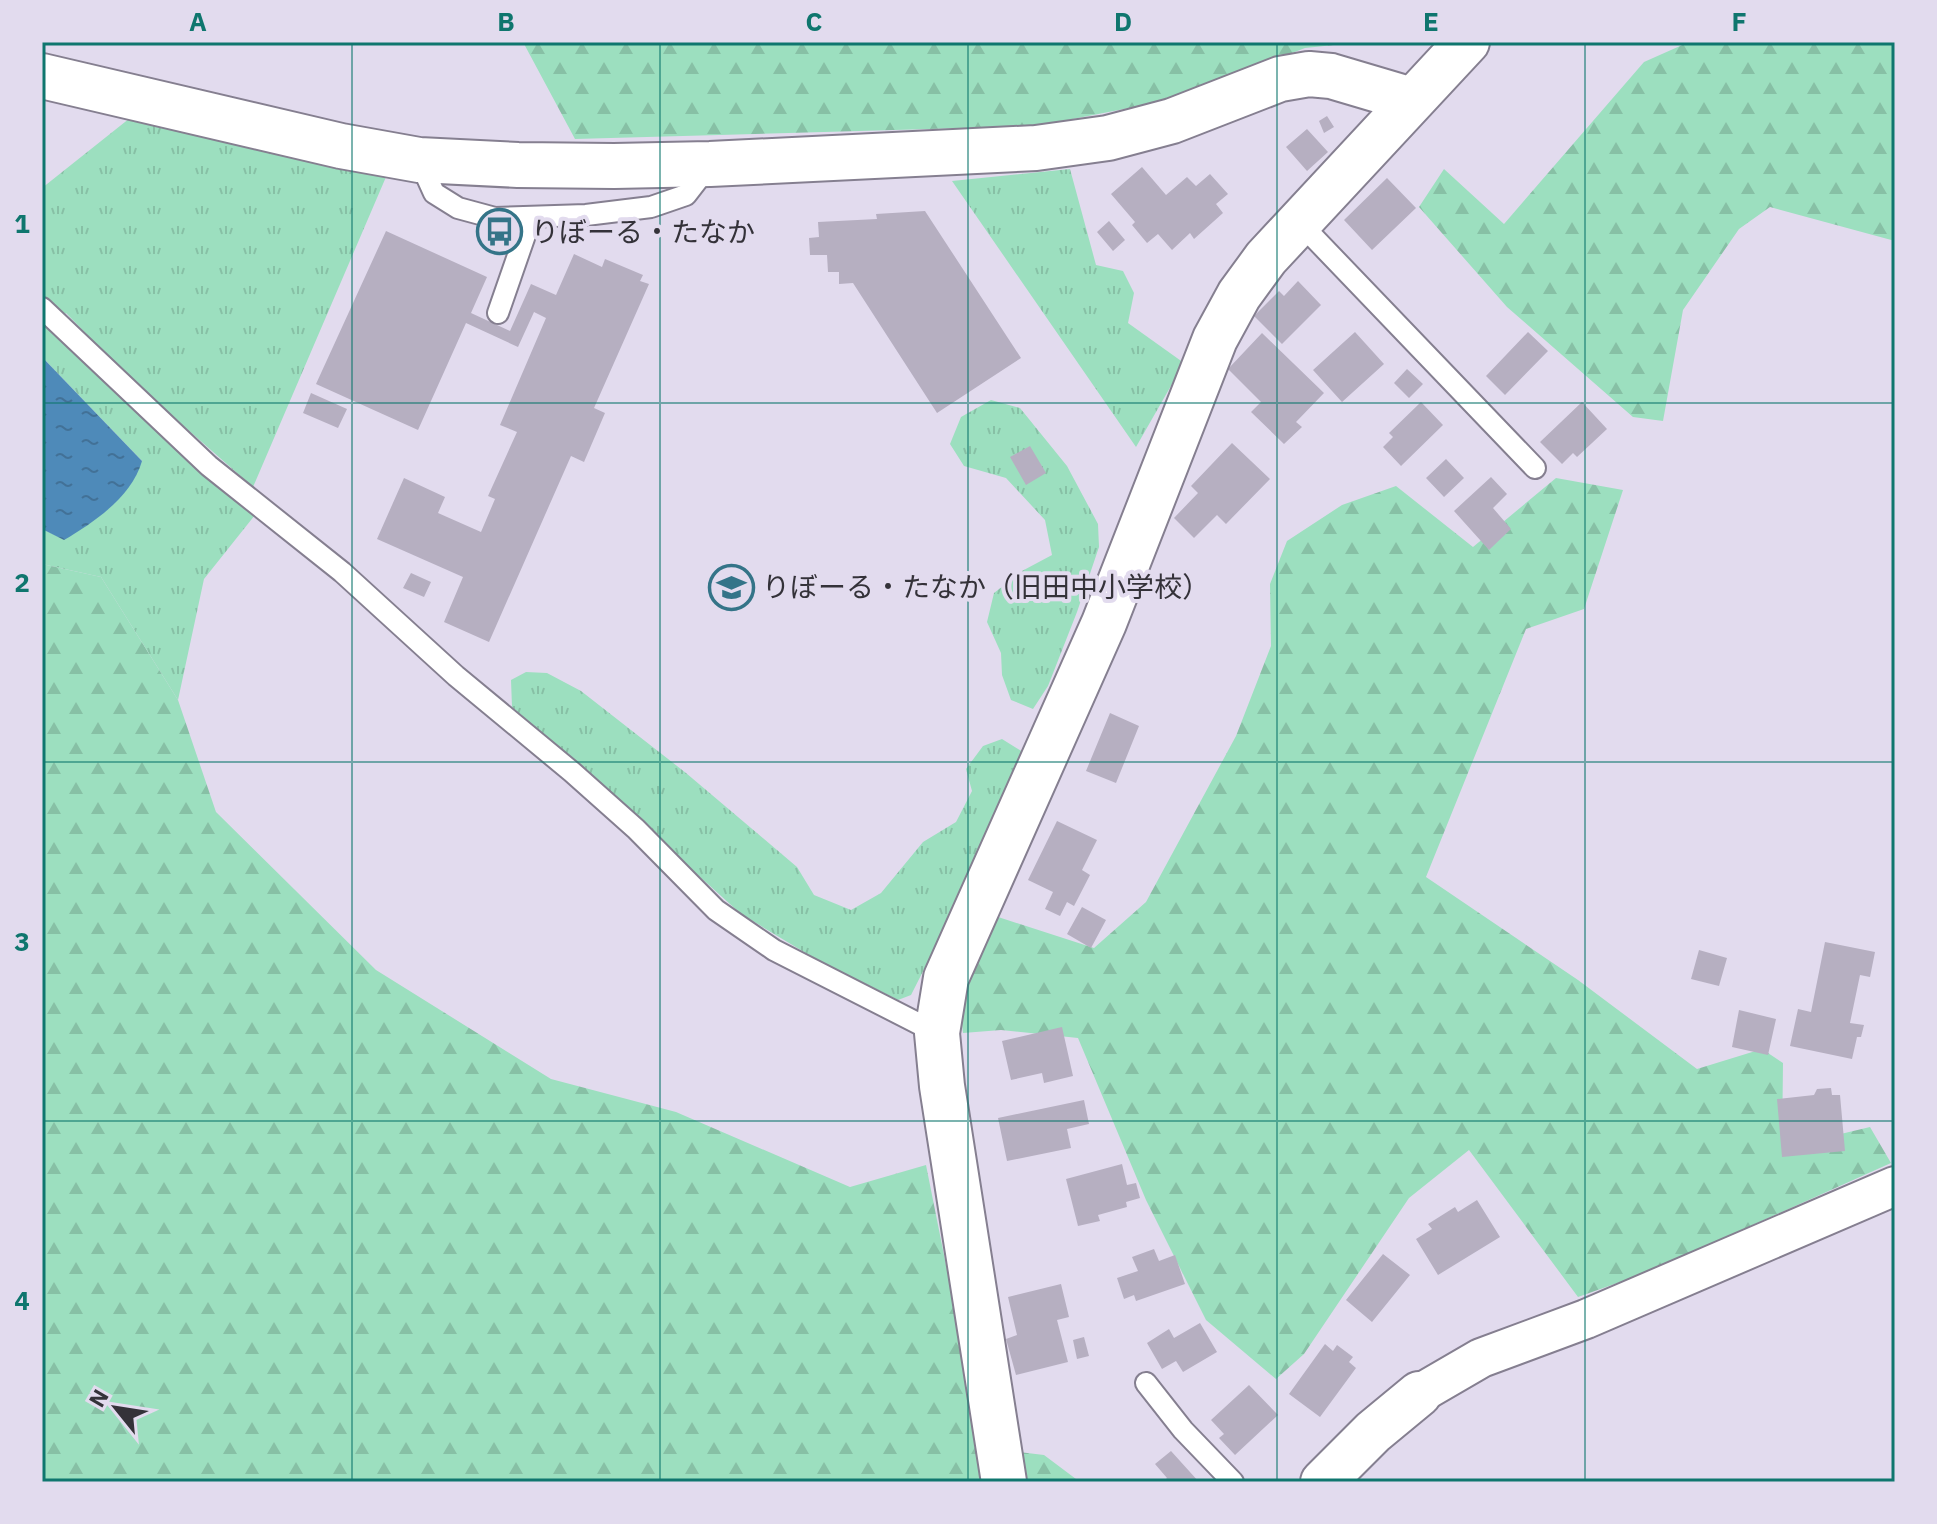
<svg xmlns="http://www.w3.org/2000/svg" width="1937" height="1524" font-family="'IBM Plex Sans','Noto Sans JP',sans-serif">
	<defs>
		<pattern id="grass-tufts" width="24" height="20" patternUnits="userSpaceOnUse" patternTransform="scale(2)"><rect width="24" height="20" fill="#9cdfbf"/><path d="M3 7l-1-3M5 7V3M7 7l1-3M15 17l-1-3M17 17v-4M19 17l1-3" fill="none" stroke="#87c0a5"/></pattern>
		<pattern id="forest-firs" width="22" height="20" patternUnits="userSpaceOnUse" patternTransform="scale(2)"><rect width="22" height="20" fill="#9cdfbf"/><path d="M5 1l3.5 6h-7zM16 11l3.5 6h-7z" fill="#87c0a5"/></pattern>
		<pattern id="water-ripples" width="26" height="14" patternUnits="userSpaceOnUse" patternTransform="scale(2)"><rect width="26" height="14" fill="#4e8ab9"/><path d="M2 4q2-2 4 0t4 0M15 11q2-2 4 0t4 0" fill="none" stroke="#427197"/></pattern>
	</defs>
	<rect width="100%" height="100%" fill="#e2dbee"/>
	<path fill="url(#grass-tufts)" d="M130,118L386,177L253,487L130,379L66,313L54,328L255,515L204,579L178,700L101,577L42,564V529L64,539L142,461L42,357V188Z
		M1070,169L1096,265L1123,271L1134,293L1128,323L1184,363L1136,447L952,181Z
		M991,400L1020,408L1067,466L1098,524L1099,547L1077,612L1048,686L1033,709L1011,700L1002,675L1001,653L987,622L994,593L1022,571L1052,555L1045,520L1006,478L964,466L950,444L961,417Z
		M526,672L547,673L581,691L686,773L797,867L814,895L851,910L881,893L923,842L956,822L972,791L966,769L983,746L1002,739L1023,752L979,861L911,995L898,1000L814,958L741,914L512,707L511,680Z"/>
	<path fill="url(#forest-firs)" d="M523,42H1363L1305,48L1170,100L1037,126L575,139Z
		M1689,42H1895V241L1770,207L1739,229L1683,310L1663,421L1633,417L1507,307L1419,207L1444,169L1504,224L1644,62Z
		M1556,478L1623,490L1584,609L1526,629L1426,877L1578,980L1697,1069L1762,1049L1783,1063L1782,1148L1870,1127L1891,1163L1648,1272L1578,1297L1469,1150L1409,1198L1304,1354L1276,1379L1206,1320L1146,1200L1078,1038L1001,1030L963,1033L958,989L989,914L1094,948L1146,902L1236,736L1271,646L1270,584L1287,541L1342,505L1396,486L1473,547Z
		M42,564L101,577L178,700L216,812L376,970L551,1079L676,1112L850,1187L926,1165L953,1300L985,1482H42Z
		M1019,1452L1044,1455L1080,1482H1025Z"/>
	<path fill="url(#water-ripples)" d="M42,357L142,461C132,496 95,522 64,540L42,529Z"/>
	<path fill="#b6afc1" d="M1327,116L1334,127L1324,133L1319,121Z
		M1307,129L1328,152L1307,171L1286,147Z
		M1142,167L1166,195L1187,177L1196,186L1210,174L1228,194L1216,204L1223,213L1194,239L1190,233L1172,250L1158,234L1147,243L1132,225L1135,222L1111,194Z
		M1387,178L1416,208L1372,250L1344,220Z
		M925,211L1021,358L937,413L853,283L839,284V272H828L827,255H810L809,238L819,237L818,222L877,219L876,214Z
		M1109,221L1125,240L1113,251L1097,232Z
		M386,231L487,277L471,313L510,331L531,284L556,295L574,254L602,267L605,259L643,275L640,281L649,284L594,408L605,413L584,462L571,456L489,642L444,622L463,577L377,539L404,478L445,497L438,513L481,532L495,499L488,496L517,432L500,425L546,318L534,312L518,347L466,323L418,430L316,384Z
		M1298,281L1321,305L1282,344L1254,316L1279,291L1284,296Z
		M1355,332L1384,364L1342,402L1313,370Z
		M1528,332L1548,351L1505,395L1486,376Z
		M1262,333L1324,393L1296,422L1302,427L1284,444L1251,412L1261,402L1228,369Z
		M1407,369L1423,384L1409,398L1394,383Z
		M311,393L347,409L338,428L303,413Z
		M1421,402L1443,425L1401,466L1383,447L1393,437L1389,433Z
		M1582,402L1607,429L1577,457L1573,453L1562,464L1540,442Z
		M1232,443L1270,479L1226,524L1217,515L1194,538L1174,518L1198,493L1191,486Z
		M1030,446L1046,473L1026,485L1010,457Z
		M1446,459L1464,478L1444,497L1426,478Z
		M1491,477L1507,494L1493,508L1511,529L1489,550L1454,511Z
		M411,573L431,582L424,597L403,588Z
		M1110,713L1139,726L1116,783L1086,771Z
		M1057,821L1097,840L1082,870L1090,875L1074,906L1067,902L1060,916L1045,909L1053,892L1028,880Z
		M1082,907L1106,920L1091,948L1067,934Z
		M1825,942L1875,952L1870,977L1860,975L1850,1023L1864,1025L1861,1037H1857L1852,1059L1790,1046L1798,1009L1811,1012Z
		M1699,950L1727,958L1719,986L1691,979Z
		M1739,1010L1776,1019L1768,1055L1732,1047Z
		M1062,1027L1073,1076L1044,1083L1042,1073L1011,1080L1002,1041Z
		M1831,1088L1832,1095H1840L1845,1151L1782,1157L1777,1099L1814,1095L1817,1089Z
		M1084,1100L1089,1124L1067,1129L1071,1148L1007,1161L998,1118Z
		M1122,1164L1127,1185L1136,1183L1140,1198L1126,1202L1127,1207L1098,1215L1100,1221L1078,1226L1066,1179Z
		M1477,1200L1500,1237L1438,1275L1416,1239L1432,1229L1428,1224L1455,1207L1458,1212Z
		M1154,1249L1159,1261L1175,1255L1185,1284L1136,1301L1134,1295L1124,1299L1117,1278L1138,1271L1132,1257Z
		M1383,1254L1410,1275L1372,1322L1346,1300Z
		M1061,1284L1069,1317L1057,1320L1068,1362L1016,1375L1006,1339L1017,1335L1008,1297Z
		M1200,1323L1217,1352L1183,1372L1176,1361L1162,1369L1147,1343L1169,1329L1174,1338Z
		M1084,1337L1089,1356L1077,1359L1073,1340Z
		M1325,1344L1333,1351L1337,1345L1353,1357L1349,1362L1356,1368L1320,1417L1289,1394Z
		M1249,1385L1278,1415L1235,1455L1219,1438L1224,1434L1211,1420Z
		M1171,1451L1199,1482H1163L1167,1478L1155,1464Z"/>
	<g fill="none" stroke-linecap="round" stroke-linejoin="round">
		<defs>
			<path id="lane" d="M419,160L434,193L458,208L495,218L586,215L651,207L686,195L710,164
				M1298,221L1535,468
				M42,308L209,466L342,572L456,676L572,772L636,829L716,910L774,950L937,1033
				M498,313L531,218
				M1146,1383L1183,1430L1233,1482"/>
			<path id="street" d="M1419,1394L1481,1358L1586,1319L1895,1186"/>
			<path id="secondary" d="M42,76L341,146L419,160L518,165L614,166L710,164L1036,148L1108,138L1172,121L1280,79L1309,74L1331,76L1412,100
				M1004,1482L942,1086L937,1033L946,978L1104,623L1215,339L1239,295L1266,258L1467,42
				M1323,1482L1373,1432L1419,1394"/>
		</defs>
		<use href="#lane" stroke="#857f90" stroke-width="24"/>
		<use href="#street" stroke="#857f90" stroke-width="42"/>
		<use href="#secondary" stroke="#857f90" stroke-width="48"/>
		<use href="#lane" stroke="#fff" stroke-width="20"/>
		<use href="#street" stroke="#fff" stroke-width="38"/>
		<use href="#secondary" stroke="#fff" stroke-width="44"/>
	</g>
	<path fill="none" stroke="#0f766e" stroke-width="2" stroke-opacity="0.55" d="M352,42V1482M660,42V1482M968,42V1482M1277,42V1482M1585,42V1482M42,403H1895M42,762H1895M42,1121H1895"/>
	<defs>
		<symbol id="bus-ring" viewBox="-11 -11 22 22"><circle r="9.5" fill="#e2dbee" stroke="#347488" stroke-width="1.5"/><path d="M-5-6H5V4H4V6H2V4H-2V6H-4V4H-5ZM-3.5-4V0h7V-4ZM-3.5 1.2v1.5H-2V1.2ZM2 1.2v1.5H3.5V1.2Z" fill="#347488"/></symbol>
		<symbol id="school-ring" viewBox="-11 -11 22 22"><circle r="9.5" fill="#e2dbee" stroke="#347488" stroke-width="1.5"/><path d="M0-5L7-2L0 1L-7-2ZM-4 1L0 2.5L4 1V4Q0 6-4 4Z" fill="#347488"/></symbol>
	</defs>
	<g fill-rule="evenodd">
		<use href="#bus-ring" x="474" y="206" width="51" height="51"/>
		<use href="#school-ring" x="706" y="562" width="51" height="51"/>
	</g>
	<g text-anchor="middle" stroke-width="8" stroke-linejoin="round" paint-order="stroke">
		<g font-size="28" fill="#343239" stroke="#e2dbee" text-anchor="start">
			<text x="531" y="242">りぼーる・たなか</text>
			<text x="762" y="597">りぼーる・たなか（旧田中小学校）</text>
		</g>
	</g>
	<rect width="1937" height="1524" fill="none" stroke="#e2dbee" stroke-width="88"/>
	<g transform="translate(116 1408) rotate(300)" stroke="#e2dbee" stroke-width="6" paint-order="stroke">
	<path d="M0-6L14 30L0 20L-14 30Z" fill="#343239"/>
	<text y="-12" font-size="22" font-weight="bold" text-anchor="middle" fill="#343239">N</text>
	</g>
	<rect x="44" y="44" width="1849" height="1436" fill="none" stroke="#0f766e" stroke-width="3"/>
	<g font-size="26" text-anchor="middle" font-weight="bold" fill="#0f766e">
		<text x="198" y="31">A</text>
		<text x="506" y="31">B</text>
		<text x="814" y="31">C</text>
		<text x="1123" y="31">D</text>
		<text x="1431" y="31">E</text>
		<text x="1739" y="31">F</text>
		<text x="22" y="233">1</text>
		<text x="22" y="592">2</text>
		<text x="22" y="951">3</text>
		<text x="22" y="1310">4</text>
	</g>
</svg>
